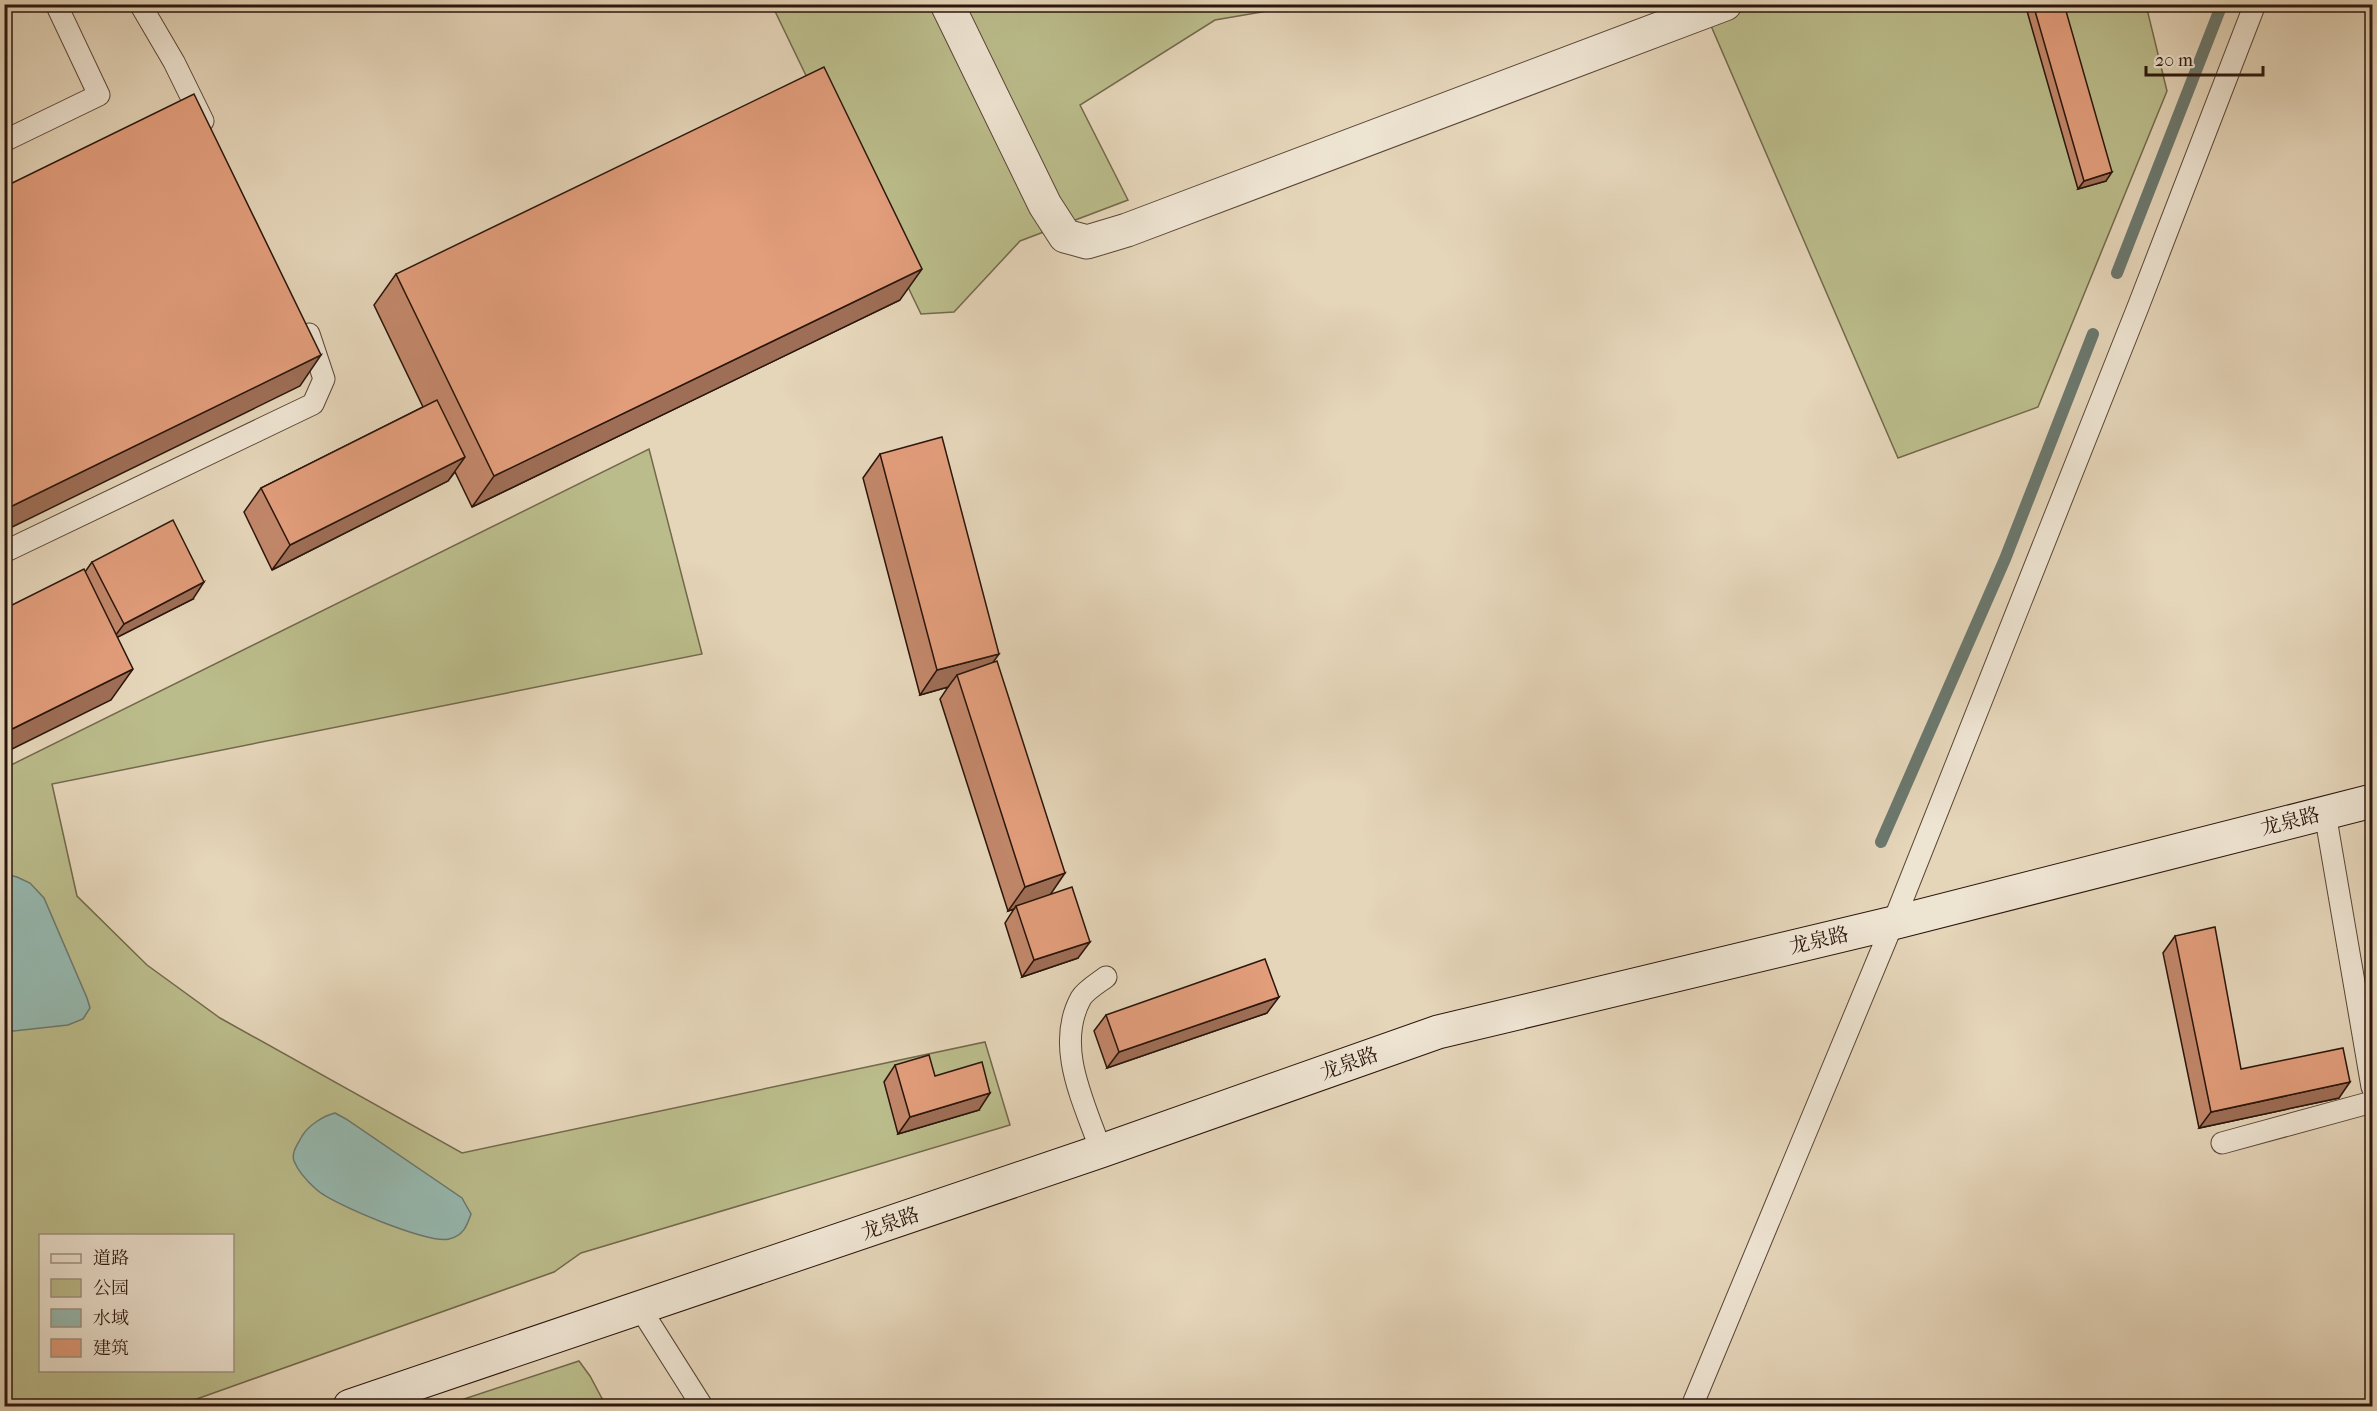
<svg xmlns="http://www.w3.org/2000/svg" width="2377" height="1411" font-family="'IM FELL French Canon','Noto Serif SC',serif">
	<rect width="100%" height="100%" fill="#e5d5b9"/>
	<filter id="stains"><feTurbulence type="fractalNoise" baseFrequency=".00333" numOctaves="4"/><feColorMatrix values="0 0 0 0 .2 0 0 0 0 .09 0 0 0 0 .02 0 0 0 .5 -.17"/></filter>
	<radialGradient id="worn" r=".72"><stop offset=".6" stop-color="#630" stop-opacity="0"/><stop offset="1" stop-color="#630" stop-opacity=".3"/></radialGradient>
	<path fill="#bbbc8b" stroke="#73694c" stroke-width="1.5" fill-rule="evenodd" d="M772,5H1302L1215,20L1080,105L1128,200L1020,241L954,312L921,314Z
		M1702,5H2146L2167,91L2038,407L1898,458Z
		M649,449L702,654L52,784L77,896L147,965L220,1018L462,1153L985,1042L1010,1125L581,1253L554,1272L177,1406H5V768ZM40,1236H232V1370H40Z
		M579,1361L590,1376L606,1406H443Z"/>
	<path fill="#96b9b0" stroke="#6b786e" stroke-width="1.5" d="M5,874L17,877L30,883L44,898L87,998L90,1008L83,1019L68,1025L5,1032Z
		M335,1113L346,1119L462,1198L471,1214C467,1226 463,1236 449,1239C429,1244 334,1205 317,1190C309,1183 298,1171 294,1161C291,1152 298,1144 302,1136C309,1125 323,1116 335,1113Z"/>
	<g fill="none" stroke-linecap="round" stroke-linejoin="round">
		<path stroke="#6b786e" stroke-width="12" d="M2117,273L2222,4
			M1881,842L2005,559L2093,334"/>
		<defs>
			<path id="lane" d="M140,4L174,62L203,121
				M4,141L99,95L56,4
				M4,552L313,404L324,379L309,334
				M2325,813L2372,1087
				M2222,1143L2372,1102
				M1101,1151C1085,1104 1054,1047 1081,998C1086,990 1098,983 1106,977
				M640,1308L702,1406
				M1692,1406L1893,923L2138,307L2255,4"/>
			<path id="street" d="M947,4L1045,205L1065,236L1087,242L1127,230L1725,4"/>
			<path id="secondary" d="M350,1406L1101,1151L1438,1032L1893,923L2372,801"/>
		</defs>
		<use href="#lane" stroke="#5a4637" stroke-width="23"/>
		<use href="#street" stroke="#5a4637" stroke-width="35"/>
		<use href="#secondary" stroke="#2b160c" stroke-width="35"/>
		<use href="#lane" stroke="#eee4d2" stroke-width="21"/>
		<use href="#street" stroke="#eee4d2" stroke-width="33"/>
		<use href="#secondary" stroke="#eee4d2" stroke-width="33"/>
	</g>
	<path fill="#c2876a" stroke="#2b160c" stroke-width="1.5" d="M2025,4H2064L2106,181L2078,189Z
		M396,274L900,300L472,507L455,472L448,481L272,570L244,512L261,488L423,407L374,305Z
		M880,454L993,662L1050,895L1078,958L1022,977L1005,923L1014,909L1008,911L940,699L948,687L920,695L863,478Z
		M92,562L193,599L117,637L111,700L85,572Z
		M2175,936L2241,1069L2339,1098L2199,1128L2163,953Z
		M1267,1013L1107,1068L1094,1031L1106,1015Z
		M895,1065L935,1076L979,1110L898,1134L884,1082Z"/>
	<path fill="#9e6e56" stroke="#2b160c" stroke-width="1.5" d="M2112,172L2106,181L2078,189L2084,181Z
		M922,269L900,300L472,507L494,476Z
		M321,355L300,386L4,531V510Z
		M465,457L448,481L272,570L290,545Z
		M204,582L193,599L112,640L124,624Z
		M999,654L982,678L957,675L948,687L920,695L937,670Z
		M133,669L111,700L4,753V733Z
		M1065,873L1048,898L1016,906L1014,909L1008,911L1025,887Z
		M1090,942L1078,958L1022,977L1034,960Z
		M1279,997L1267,1013L1107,1068L1119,1052Z
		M2350,1082L2339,1098L2199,1128L2211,1112Z
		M990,1093L979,1110L898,1134L910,1117Z"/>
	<path fill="#e29d7b" stroke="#2b160c" stroke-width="1.5" d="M2033,4H2064L2112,172L2084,181Z
		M824,67L922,269L494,476L396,274Z
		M194,94L321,355L4,510V187Z
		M437,400L465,457L290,545L261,488Z
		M942,437L999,654L937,670L880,454Z
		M173,520L204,582L124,624L92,562Z
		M84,569L133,669L4,733V609Z
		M997,661L1065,873L1025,887L957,675Z
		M1072,887L1090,942L1034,960L1016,906Z
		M2215,927L2241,1069L2343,1048L2350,1082L2211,1112L2175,936Z
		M1265,959L1279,997L1119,1052L1106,1015Z
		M929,1055L935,1076L982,1062L990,1093L910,1117L895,1065Z"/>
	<g text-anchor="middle" stroke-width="4.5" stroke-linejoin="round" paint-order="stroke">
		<g font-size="20" fill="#2b160c" stroke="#eee4d2">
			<text transform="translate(2290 821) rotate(-14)" y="7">龙泉路</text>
			<text transform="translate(1819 940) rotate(-13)" y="7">龙泉路</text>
			<text transform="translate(1349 1063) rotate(-20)" y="7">龙泉路</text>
			<text transform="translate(890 1223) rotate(-19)" y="7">龙泉路</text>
		</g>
	</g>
	<rect width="2377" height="1411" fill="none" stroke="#e5d5b9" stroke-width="24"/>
	<rect x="6" y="6" width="2365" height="1399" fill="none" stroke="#2b160c" stroke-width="3"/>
	<rect x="12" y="12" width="2353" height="1387" fill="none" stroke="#2b160c" stroke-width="1.5"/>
	<rect x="39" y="1234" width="195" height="138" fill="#eee4d2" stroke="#a09283" stroke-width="1.5"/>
	<rect x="51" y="1254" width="30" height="9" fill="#eee4d2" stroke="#a09283" stroke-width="1.5"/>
	<text x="93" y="1264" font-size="18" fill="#2b160c">道路</text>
	<rect x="51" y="1279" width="30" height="18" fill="#bbbc8b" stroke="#a09283" stroke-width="1.5"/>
	<text x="93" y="1294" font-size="18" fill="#2b160c">公园</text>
	<rect x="51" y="1309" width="30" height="18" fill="#96b9b0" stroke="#a09283" stroke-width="1.5"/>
	<text x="93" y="1324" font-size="18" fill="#2b160c">水域</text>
	<rect x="51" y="1339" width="30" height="18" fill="#e29d7b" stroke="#a09283" stroke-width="1.5"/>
	<text x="93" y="1354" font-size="18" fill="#2b160c">建筑</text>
	<path d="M2146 66v9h117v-9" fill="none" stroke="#2b160c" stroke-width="3"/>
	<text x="2155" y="66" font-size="18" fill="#2b160c" stroke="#eee4d2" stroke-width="4.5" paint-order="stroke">20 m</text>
	<rect width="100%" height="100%" filter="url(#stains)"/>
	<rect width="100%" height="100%" fill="url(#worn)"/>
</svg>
